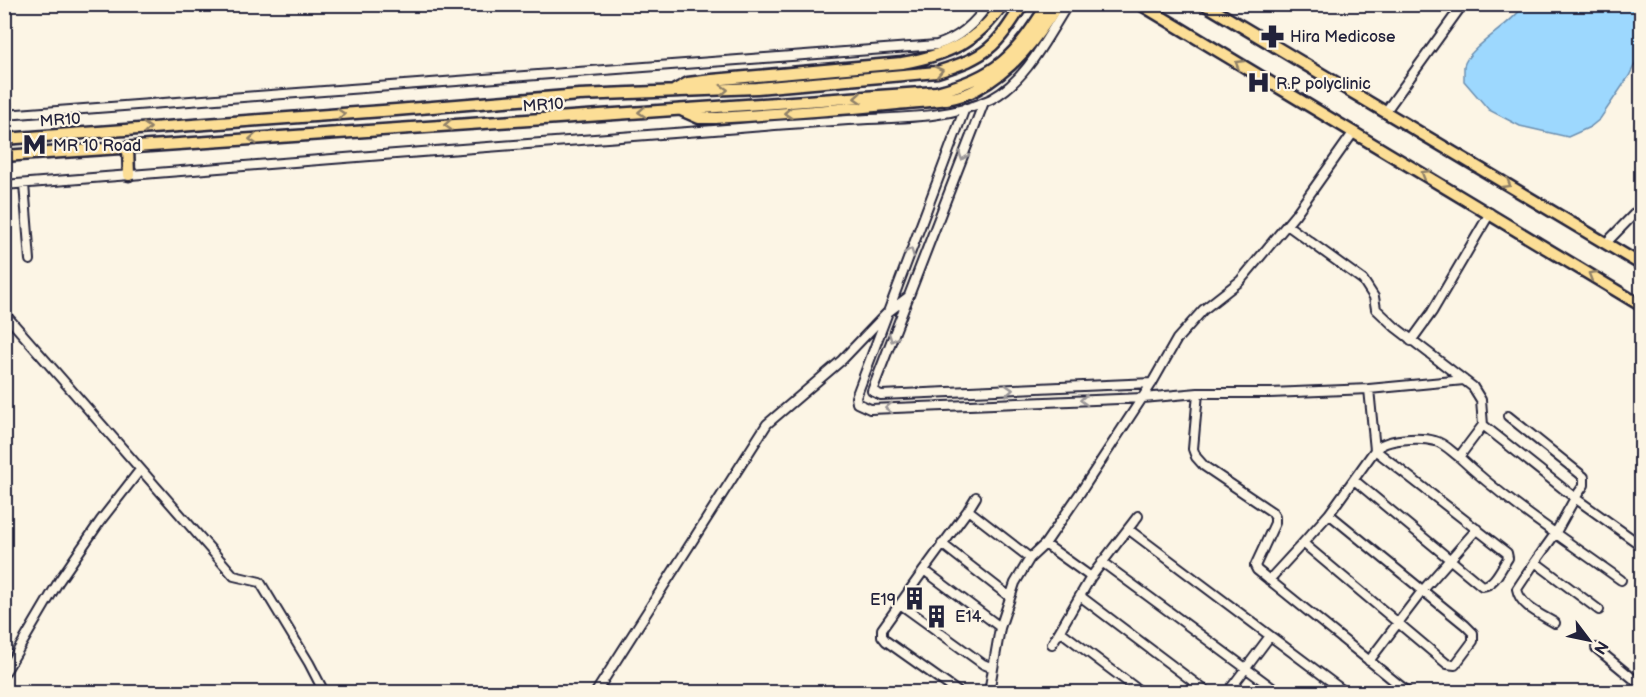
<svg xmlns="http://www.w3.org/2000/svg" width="1646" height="697" font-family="'Balsamiq Sans',sans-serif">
	<rect width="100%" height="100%" fill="#fcf5e5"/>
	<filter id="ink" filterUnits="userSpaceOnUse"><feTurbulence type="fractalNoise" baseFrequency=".0167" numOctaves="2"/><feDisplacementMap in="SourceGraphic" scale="12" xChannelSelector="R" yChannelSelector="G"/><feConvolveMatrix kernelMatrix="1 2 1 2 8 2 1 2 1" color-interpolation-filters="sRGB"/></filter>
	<g filter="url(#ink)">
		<path fill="#9dd8fe" stroke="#6c8fb0" stroke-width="1.5" d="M1524,5H1641V52L1629,76L1600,119L1590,127L1568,137L1520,126L1489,110L1464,81C1464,76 1464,71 1464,66C1468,47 1512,25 1524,5Z"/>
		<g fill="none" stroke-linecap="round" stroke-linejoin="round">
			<defs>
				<path id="minor" d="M984,102L872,391L881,395L1152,383
					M965,108L856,397L857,403L870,409L1143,398L1198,393H1270L1369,389L1464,380
					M1386,111L1463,4
					M4,115L937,45C959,38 975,24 988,4
					M24,184L30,260
					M4,185C241,166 477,147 714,130C758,126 803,123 848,120C895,117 947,120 991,99C1026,81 1047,37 1068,4
					M1287,225L1363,280L1374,297L1376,309L1395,327L1473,387L1481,400L1483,425L1459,457C1509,504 1566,540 1621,580
					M1606,243L1642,206
					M4,313L234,576L260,582L309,663L324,692
					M1411,341L1432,312L1490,213
					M1369,389L1375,450
					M1198,393L1193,449L1196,457L1204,466L1272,512L1275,517V523L1255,566L1257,570L1408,692
					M1508,416L1584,477V485L1575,498L1642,546
					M1483,425L1575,498L1555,534L1535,562
					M1375,450C1385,438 1421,437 1435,441C1444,443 1452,452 1459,457
					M968,510L976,497
					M1329,514L1465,625L1473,633V641L1455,665L1447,664L1303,543L1329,514L1375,450L1507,553L1508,558C1501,568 1495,585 1482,586L1354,480
					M1128,529L1345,692
					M942,544L1010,597
					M1045,544L1091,577
					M1102,562L1278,692
					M924,570L968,510L1030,558
					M1269,580L1303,543
					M1080,596L1207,692
					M900,604L983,664L993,668
					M1555,623C1540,614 1520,606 1517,589L1535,562L1599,610
					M1060,631L1141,692
					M1052,644L1091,577L1138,516
					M1596,648L1642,686
					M1369,661L1423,590L1477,529
					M4,674L59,581L101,520L140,470
					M596,692L767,424L842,360L887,313L908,297
					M958,692L886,641L882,636V629L924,570L1000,627
					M989,692L1000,628L1015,583L1030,558L1045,544L1080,493L1152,383L1177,339L1203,310L1240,281L1295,215L1353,133
					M1228,692L1270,636"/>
				<path id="major" d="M1140,4L1642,306
					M1204,4L1642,265
					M675,90L688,83L712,80L902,63C947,55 976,43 1003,4
					M683,111L699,118H716C776,114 837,110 897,104C923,101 954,102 977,89C1014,69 1036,39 1058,4
					M4,139L396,110L579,95L757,88L937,72C988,56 995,48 1023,4
					M128,148L129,175
					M4,156L936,92C997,77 1015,56 1048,4"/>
			</defs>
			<use href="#minor" stroke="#22223b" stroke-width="12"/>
			<use href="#major" stroke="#22223b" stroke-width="15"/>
			<use href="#minor" stroke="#fcf5e5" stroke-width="8"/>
			<use href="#major" stroke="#fcde96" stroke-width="10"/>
		</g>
		<defs><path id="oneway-chevron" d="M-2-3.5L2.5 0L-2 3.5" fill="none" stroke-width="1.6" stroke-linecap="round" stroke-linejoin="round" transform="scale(1.5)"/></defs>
		<g stroke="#8f8068">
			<use href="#oneway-chevron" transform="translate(1239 64) rotate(-149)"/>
			<use href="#oneway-chevron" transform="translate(939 71) rotate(-13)"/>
			<use href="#oneway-chevron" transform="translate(724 90) rotate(-3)"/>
			<use href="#oneway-chevron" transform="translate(858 98) rotate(176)"/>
			<use href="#oneway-chevron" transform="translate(642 112) rotate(176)"/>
			<use href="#oneway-chevron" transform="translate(788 113) rotate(176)"/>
			<use href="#oneway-chevron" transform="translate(341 114) rotate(-4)"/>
			<use href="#oneway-chevron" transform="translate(448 125) rotate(176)"/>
			<use href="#oneway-chevron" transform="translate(147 128) rotate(-4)"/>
			<use href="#oneway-chevron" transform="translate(253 139) rotate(176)"/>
			<use href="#oneway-chevron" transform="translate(1425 174) rotate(-149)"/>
			<use href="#oneway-chevron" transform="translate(1507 184) rotate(31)"/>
			<use href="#oneway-chevron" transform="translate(1592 275) rotate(-149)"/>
		</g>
		<g stroke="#9a9698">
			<use href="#oneway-chevron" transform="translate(963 156) rotate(111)"/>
			<use href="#oneway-chevron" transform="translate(910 252) rotate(-69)"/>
			<use href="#oneway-chevron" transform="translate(893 338) rotate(111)"/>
			<use href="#oneway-chevron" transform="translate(1009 390) rotate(-3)"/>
			<use href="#oneway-chevron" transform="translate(1084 400) rotate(178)"/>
			<use href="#oneway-chevron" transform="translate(889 408) rotate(178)"/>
		</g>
	</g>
	<defs>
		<symbol id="pharmacy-bare" viewBox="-9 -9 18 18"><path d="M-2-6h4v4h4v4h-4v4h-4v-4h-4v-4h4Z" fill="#22223b" stroke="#fcf5e5" stroke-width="2.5" paint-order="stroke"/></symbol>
		<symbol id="hospital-bare" viewBox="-9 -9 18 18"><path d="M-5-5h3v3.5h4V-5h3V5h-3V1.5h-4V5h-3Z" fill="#22223b" stroke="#fcf5e5" stroke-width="2.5" paint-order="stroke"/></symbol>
		<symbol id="metro-bare" viewBox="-9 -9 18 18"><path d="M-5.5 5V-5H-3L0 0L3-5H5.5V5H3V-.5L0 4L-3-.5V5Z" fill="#22223b" stroke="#fcf5e5" stroke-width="2.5" paint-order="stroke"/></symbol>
		<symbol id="building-bare" viewBox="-9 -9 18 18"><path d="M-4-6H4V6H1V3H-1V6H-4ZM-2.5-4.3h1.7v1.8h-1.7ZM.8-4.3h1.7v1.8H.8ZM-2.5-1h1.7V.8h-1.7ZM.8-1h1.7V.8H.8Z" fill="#22223b" stroke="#fcf5e5" stroke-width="2.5" paint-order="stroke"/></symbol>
	</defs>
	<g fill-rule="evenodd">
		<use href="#pharmacy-bare" x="1256" y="20" width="33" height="33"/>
		<use href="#hospital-bare" x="1242" y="66" width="33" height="33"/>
		<use href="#metro-bare" x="18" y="128" width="33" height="33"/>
		<use href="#building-bare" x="898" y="582" width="33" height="33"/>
		<use href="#building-bare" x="920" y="600" width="33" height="33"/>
	</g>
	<g text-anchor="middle" stroke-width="4.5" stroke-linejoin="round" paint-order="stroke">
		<g font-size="16" fill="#22223b" stroke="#fcf5e5" text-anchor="start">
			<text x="1290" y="42">Hira Medicose</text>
			<text x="1276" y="89">R.P polyclinic</text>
			<text x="53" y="151">MR 10 Road</text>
			<text x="896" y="605" text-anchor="end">E19</text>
			<text x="955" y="622">E14</text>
		</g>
		<g font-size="16" fill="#22223b" stroke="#fcf5e5">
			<text transform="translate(543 104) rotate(-4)" y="6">MR10</text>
			<text transform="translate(60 119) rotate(-4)" y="6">MR10</text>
		</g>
	</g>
	<rect width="1646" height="697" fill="none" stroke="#fcf5e5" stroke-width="24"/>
	<rect x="12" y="12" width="1622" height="673" fill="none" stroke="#22223b" stroke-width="2" filter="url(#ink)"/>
	<g transform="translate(1589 640) rotate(122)" stroke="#fcf5e5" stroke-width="4.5" paint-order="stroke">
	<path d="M0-4.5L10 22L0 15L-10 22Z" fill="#22223b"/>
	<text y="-9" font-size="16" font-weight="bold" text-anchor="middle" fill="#22223b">N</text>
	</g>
</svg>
